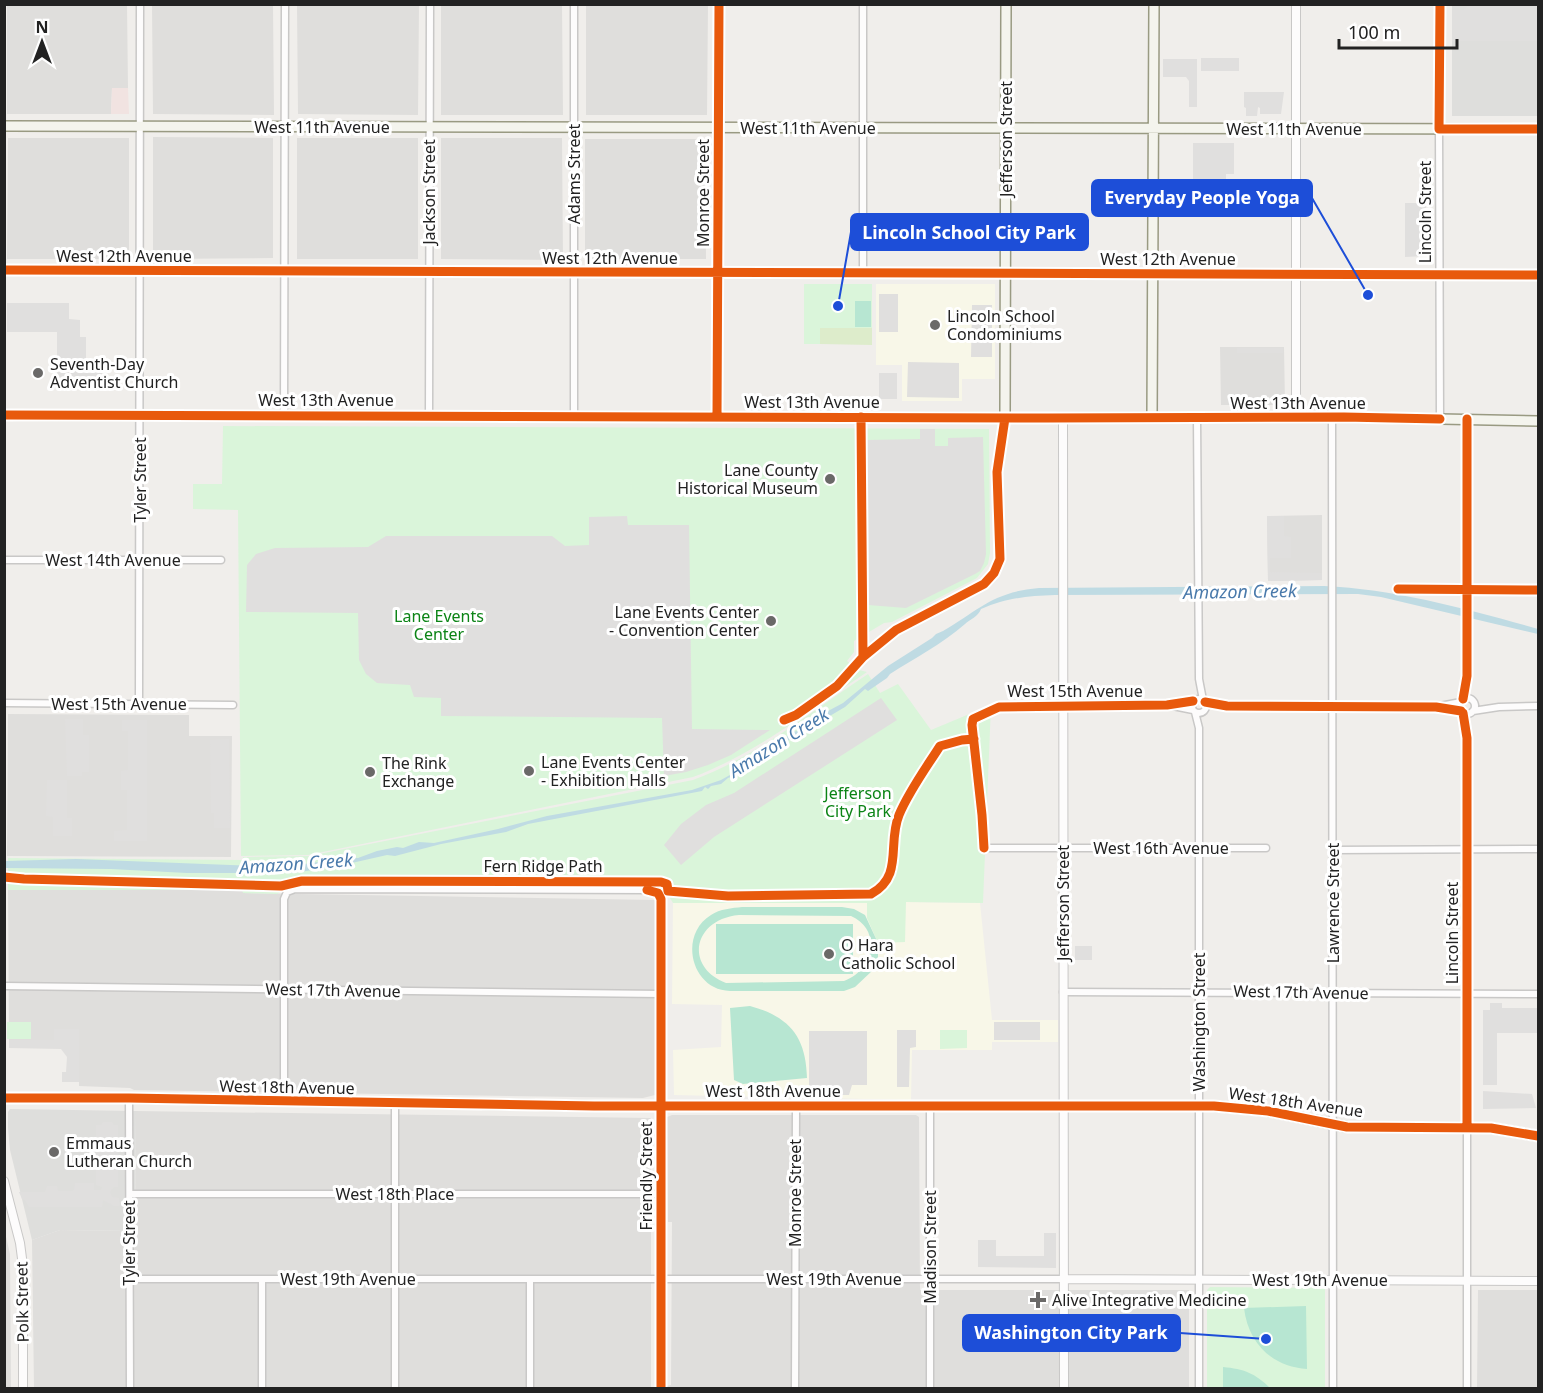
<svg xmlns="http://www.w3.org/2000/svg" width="1543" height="1393" font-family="'Noto Sans',sans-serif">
	<rect width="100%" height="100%" fill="#f0eeeb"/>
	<path fill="#dfdedc" d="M7,5H127L128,88H112L111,114H7Z
		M152,5H273L274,115L153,114Z
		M297,5H419L418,115L298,114Z
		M441,5H562L563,115H441Z
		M586,5H708L707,115H586Z
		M153,137L273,138V258L153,259Z
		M8,138H129V259H7Z
		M297,138H418V259H297Z
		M441,138H562L563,260L441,259Z
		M585,139H705L706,259H585Z
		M1220,347H1284L1285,405H1221Z
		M1322,515V580L1268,581L1267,516Z
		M8,714L189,715V736H232L231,857L7,856Z
		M8,890H243V893L655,900V1095L643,1098L134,1090L130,1088L79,1086V1029L54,1040H9Z
		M136,1111L651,1118V1388H34L32,1240L60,1230L135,1231Z
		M672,1115H916L919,1117L920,1290H1189V1388H667V1386L671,1385L672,1222H668L667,1117Z
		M4,1228L10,1254L11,1388H4Z
		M1478,1290H1538V1388H1477Z"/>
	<path fill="#f1e3e1" d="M112,88H128L129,114H111Z"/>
	<path fill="#f8f7e8" d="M876,284H995V379H962V401H902V365H876Z
		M905,902L980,903L992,1020H1058V1042H992V1050H912L911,1100L674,1095L673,1050L721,1047L722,1005L672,1004L673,903Z"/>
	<path fill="#dededc" d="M1452,5H1538V116H1452Z
		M10,1109L136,1111L135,1231L60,1230L32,1240L10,1150L8,1128V1112Z"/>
	<path fill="#ddeccb" d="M820,328H872V345L820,344Z"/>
	<path fill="#daf5da" d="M804,284H872V328H820V344H804Z
		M223,426L989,429L990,553L988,564L977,578L892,622L884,623L854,641V652L847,661L859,670L867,672C812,709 755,754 693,777L308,855L241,856L238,510L193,509V484H222Z
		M868,674L880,693L898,684L931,730L991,705L983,903L906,902L905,942L878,943L867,918V903H673L664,888L292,886L277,894L243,893L242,890H8V858L243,860V857L309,856L693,780C756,757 812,711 868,674Z
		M7,1022H31V1039H7Z
		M940,1030H967V1048L940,1049Z
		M1210,1287L1325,1288V1388H1207V1290Z"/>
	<path fill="#b7e6d2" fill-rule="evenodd" d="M855,301H871V327H855Z
		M742,907H842L854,909L865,915L878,943V957L873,970L855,987L844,991H730C691,990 678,935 711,915C720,909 732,908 742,907ZM739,915L851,916C883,930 873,971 844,981L726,983C683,966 694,919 739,915Z
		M716,924H853V974H716Z
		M750,1006C790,1017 806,1037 807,1078L743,1084L734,1080L730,1008Z
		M1306,1306L1307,1369C1272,1367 1248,1343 1244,1308Z
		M1223,1367C1244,1369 1255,1373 1270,1388H1223Z"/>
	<path fill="#e0dfde" d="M1470,5H1538V41H1452V10H1463Z
		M1201,58H1239V71H1201Z
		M1163,59H1197V107H1189V81L1186,77H1163Z
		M1244,92H1284L1281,114H1260V108L1258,107L1257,116H1246V108L1244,107Z
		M1193,143H1234V174H1226V196H1193Z
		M1405,203H1426V256L1405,257Z
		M879,294H898V332H879Z
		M7,303H69V319L80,320V337H86V359L102,360V380H57V332H7Z
		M972,305H992V357H971Z
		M1237,348H1283V353H1237Z
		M908,362L959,363V398L907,397Z
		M879,373H897V399H879Z
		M920,429H935V446H948V438L983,437L986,554L984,563L980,571L975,574L906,608L868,605L866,440L920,439Z
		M627,516L628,525H689L692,729L770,730L731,755L708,765L686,772L664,776L662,718L441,716V698L414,697L410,685L377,683L366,674L359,660L358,613L246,612L247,565L256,554L275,548L368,547L386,536H552L565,546L589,545V517Z
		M1267,516H1284V536L1291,537V558H1270V572L1322,573V580L1268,581Z
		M881,698L897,720L714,837L681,865L664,845L681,824L706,805L734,793Z
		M65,719H83V735H89V772H82V776H67Z
		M122,720H147V841H114V831L127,830V790H121V771L128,770V731H122Z
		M229,739L230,828H214V813H211L210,740Z
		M47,780H67V818H72V836H53V817L46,816Z
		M1075,946H1092V960H1075Z
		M1490,1003H1502V1008H1538V1033H1497V1085H1483V1010H1490Z
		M994,1022H1040V1040H994Z
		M54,1029H79V1082H62V1072H66L67,1057L61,1049L9,1048V1040H54Z
		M897,1030H916V1047L910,1048L909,1087H897Z
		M809,1031H867V1085H852L849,1095H809Z
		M1483,1091L1532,1094L1536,1108L1483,1109Z
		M103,1122H112L114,1125H118V1187H114L110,1192L112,1197L119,1198L120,1206H114L103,1200L102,1207H29L25,1200L22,1199L19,1192H45L47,1186H57L58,1191H72L74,1190L75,1183H94V1190H101L102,1187L96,1185V1125H101Z
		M1044,1233H1056V1268L978,1267V1240H996V1256H1044Z"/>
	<path fill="#bfdbe3" d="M1324,586C1395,589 1471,610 1538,629V634L1381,597L1358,594L1055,595C1027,596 1007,598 981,609C978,617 970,619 965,624C942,644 915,658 890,674L887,678L868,691L865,689L845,707L789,740L742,773L728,778L721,784L711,786L708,789L705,787L702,791L528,824L506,832L441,844L395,856L387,855L334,867L292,873H187L111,869L5,868V861L76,859L282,867L326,861L333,863L348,857L358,858L377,851L397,847L403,848L419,842L434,843L498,829L547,816L692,790L721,780L737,771L784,740L790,733L797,731L802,725L843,703L888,666L932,638L936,634L943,631C980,609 993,592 1039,588Z"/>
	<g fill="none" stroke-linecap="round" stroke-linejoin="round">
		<defs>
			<path id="minor" d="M574,4V416
				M863,4V273
				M1439,129L1440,419
				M4,270L1538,275
				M284,415L285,4
				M429,416L430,4
				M1332,417L1333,1388
				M1197,418L1199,679L1203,700
				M4,560H221
				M1398,589L1538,590
				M1459 706a8 8 0 1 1 16 0a8 8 0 1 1-16 0Z
				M1192 706a7 7 0 1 1 14 0a7 7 0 1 1-14 0Z
				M1463,699L1467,676V419
				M1193,701L1167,705L999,707L973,719L972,725L982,815L984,848H1266
				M1205,702L1227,706L1436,707L1461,711
				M4,703L233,705
				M139,703L140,4
				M1173,706L1193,710
				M1440,706L1461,702
				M1473,711L1499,707L1538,706
				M1195,712L1199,728V1388
				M1463,713L1467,738V1388
				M1333,850L1538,849
				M4,986L661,994
				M1063,992L1538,994
				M129,1098L130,1388
				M284,1102V899L287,892L295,889L651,890L658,893L661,899V1388
				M395,1104V1388
				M930,1106V1388
				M130,1194H661
				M129,1279H1064
				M262,1279V1388
				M530,1388V1279
				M795,1388L796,1106"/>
			<path id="tertiary" d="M1296,4V417
				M1439,129L1440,4
				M717,417L719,4
				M1063,418L1064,1388
				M4,1181L20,1243L23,1266V1388
				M1064,1279L1538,1281"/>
			<path id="secondary" d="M4,126L1538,129
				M4,415L1048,418L1344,417L1538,421
				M1005,418L1006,4
				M1152,418L1154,4
				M4,1098H129L594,1106H1214L1268,1111L1347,1127L1491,1128L1538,1136"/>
		</defs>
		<use href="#minor" stroke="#c9c8c7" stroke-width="9"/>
		<use href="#tertiary" stroke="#c9c8c7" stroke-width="10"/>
		<use href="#secondary" stroke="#999a82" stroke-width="12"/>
		<use href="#minor" stroke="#fdfcfc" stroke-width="6"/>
		<use href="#tertiary" stroke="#fdfcfc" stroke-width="8"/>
		<use href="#secondary" stroke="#f4f4ed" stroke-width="9"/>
		<defs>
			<path id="cycleway" d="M1440,4L1439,129H1538
				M4,270L1538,275
				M4,415L1048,418L1344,417L1440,419
				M717,417L719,4
				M861,417L863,657
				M1398,589L1538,590
				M1463,699L1467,676V419
				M1205,702L1227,706L1436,707L1461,711
				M1463,713L1467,738V1128
				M784,720L796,715L837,686L863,657L896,630L984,584L994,573L1000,559L997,472L1005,418
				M984,848L982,815L972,725L973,719L999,707L1167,705L1193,701
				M4,877L24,879L281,886L302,881L661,882L667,884L668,891L728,896L871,894C904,876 887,844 899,815C909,791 926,768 940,746L962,740L974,739
				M647,890L658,893L661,899V1388
				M4,1098H129L594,1106H1214L1268,1111L1347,1127L1491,1128L1538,1136"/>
		</defs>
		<use href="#cycleway" stroke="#fff" stroke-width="13"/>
		<use href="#cycleway" stroke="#e8590c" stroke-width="9"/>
	</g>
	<g fill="#6a6968" stroke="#fff" stroke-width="2">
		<circle cx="935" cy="325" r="6"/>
		<circle cx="38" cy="373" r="6"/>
		<circle cx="830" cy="479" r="6"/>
		<circle cx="771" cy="621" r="6"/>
		<circle cx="529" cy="771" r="6"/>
		<circle cx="370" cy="772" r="6"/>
		<circle cx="829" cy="954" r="6"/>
		<circle cx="54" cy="1152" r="6"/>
		<path d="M1035 1291h6v6h6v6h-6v6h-6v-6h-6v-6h6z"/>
	</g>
	<g text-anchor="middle" stroke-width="6" stroke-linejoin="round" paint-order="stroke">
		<g font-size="16" fill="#222" stroke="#fff">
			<text x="322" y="133">West 11th Avenue</text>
			<text x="808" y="134">West 11th Avenue</text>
			<text x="1294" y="135">West 11th Avenue</text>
			<text transform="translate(1006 139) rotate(-90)" y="6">Jefferson Street</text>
			<text transform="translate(574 174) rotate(-90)" y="6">Adams Street</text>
			<text transform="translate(429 192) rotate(-90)" y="6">Jackson Street</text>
			<text transform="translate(703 193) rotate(-90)" y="6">Monroe Street</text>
			<text transform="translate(1425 212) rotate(-90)" y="6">Lincoln Street</text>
			<text x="124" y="262">West 12th Avenue</text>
			<text x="610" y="264">West 12th Avenue</text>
			<text x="1168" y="265">West 12th Avenue</text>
			<text x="326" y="406">West 13th Avenue</text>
			<text x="812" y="408">West 13th Avenue</text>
			<text x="1298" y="409">West 13th Avenue</text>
			<text transform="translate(140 480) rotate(-90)" y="6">Tyler Street</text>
			<text x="113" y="566">West 14th Avenue</text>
			<text x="1075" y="697">West 15th Avenue</text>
			<text x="119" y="710">West 15th Avenue</text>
			<text x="1161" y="854">West 16th Avenue</text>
			<text x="543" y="872">Fern Ridge Path</text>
			<text transform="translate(1063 903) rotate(-90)" y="6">Jefferson Street</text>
			<text transform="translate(1333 903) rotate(-90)" y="6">Lawrence Street</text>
			<text transform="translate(1452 933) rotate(-90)" y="6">Lincoln Street</text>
			<text transform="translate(333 990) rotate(1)" y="6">West 17th Avenue</text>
			<text transform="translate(1301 992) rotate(1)" y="6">West 17th Avenue</text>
			<text transform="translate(1199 1022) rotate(-90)" y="6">Washington Street</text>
			<text transform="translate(287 1087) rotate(1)" y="6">West 18th Avenue</text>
			<text x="773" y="1097">West 18th Avenue</text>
			<text transform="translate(1296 1102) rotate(8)" y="6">West 18th Avenue</text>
			<text transform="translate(646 1176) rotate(-90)" y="6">Friendly Street</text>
			<text transform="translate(795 1193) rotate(-90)" y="6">Monroe Street</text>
			<text x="395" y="1200">West 18th Place</text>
			<text transform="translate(129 1243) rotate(-90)" y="6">Tyler Street</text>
			<text transform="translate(930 1247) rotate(-90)" y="6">Madison Street</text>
			<text x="348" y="1285">West 19th Avenue</text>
			<text x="834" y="1285">West 19th Avenue</text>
			<text x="1320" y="1286">West 19th Avenue</text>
			<text transform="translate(22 1302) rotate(-91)" y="6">Polk Street</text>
		</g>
		<g font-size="16" fill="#222" stroke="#fff" text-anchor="start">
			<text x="947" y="322">Lincoln School<tspan x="947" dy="18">Condominiums</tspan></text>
			<text x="50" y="370">Seventh-Day<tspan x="50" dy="18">Adventist Church</tspan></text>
			<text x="818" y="476" text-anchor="end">Lane County<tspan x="818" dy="18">Historical Museum</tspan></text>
			<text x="759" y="618" text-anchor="end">Lane Events Center<tspan x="759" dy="18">- Convention Center</tspan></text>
			<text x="541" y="768">Lane Events Center<tspan x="541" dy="18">- Exhibition Halls</tspan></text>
			<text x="382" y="769">The Rink<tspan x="382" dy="18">Exchange</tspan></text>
			<text x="841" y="951">O Hara<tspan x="841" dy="18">Catholic School</tspan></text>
			<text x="66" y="1149">Emmaus<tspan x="66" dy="18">Lutheran Church</tspan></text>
			<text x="1052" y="1306">Alive Integrative Medicine</text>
		</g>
		<g font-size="16" fill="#0c8416" stroke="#fff">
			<text x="439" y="622">Lane Events<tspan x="439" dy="18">Center</tspan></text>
			<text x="858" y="799">Jefferson<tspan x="858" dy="18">City Park</tspan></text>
		</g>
		<g font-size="18" font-style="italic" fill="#4a7aab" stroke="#fff">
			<text transform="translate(1240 592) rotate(-1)" y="6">Amazon Creek</text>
			<text transform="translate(779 743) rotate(-32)" y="6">Amazon Creek</text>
			<text transform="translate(296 864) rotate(-4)" y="6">Amazon Creek</text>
		</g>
	</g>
	<path fill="none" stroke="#1d4ed8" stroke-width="2" d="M1368 295L1312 198M838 306L851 232M1266 1339L1180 1333"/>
	<g fill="#1d4ed8" stroke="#fff" stroke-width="2">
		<circle cx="1368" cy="295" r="6"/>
		<circle cx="838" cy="306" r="6"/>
		<circle cx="1266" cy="1339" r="6"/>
	</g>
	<g fill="#1d4ed8" stroke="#1d4ed8" stroke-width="2">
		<rect x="1092" y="180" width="220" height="36" rx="6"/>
		<rect x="851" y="214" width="237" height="36" rx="6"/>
		<rect x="963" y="1315" width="217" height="36" rx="6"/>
	</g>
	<g font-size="18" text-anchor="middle" font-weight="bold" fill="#fff">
		<text x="1202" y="204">Everyday People Yoga</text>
		<text x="969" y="239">Lincoln School City Park</text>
		<text x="1071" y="1339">Washington City Park</text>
	</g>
	<rect width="1543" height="1393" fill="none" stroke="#222222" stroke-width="12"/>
	<g transform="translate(42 42)" stroke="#ffffff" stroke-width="4.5" paint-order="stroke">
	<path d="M0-4.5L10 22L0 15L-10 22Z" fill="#222222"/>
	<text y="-9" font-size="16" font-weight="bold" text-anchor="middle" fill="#222222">N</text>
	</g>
	<path d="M1339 39v9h118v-9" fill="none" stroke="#222222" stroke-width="3"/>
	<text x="1348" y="39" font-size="18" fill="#222222" stroke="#ffffff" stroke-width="4.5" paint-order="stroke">100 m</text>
</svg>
